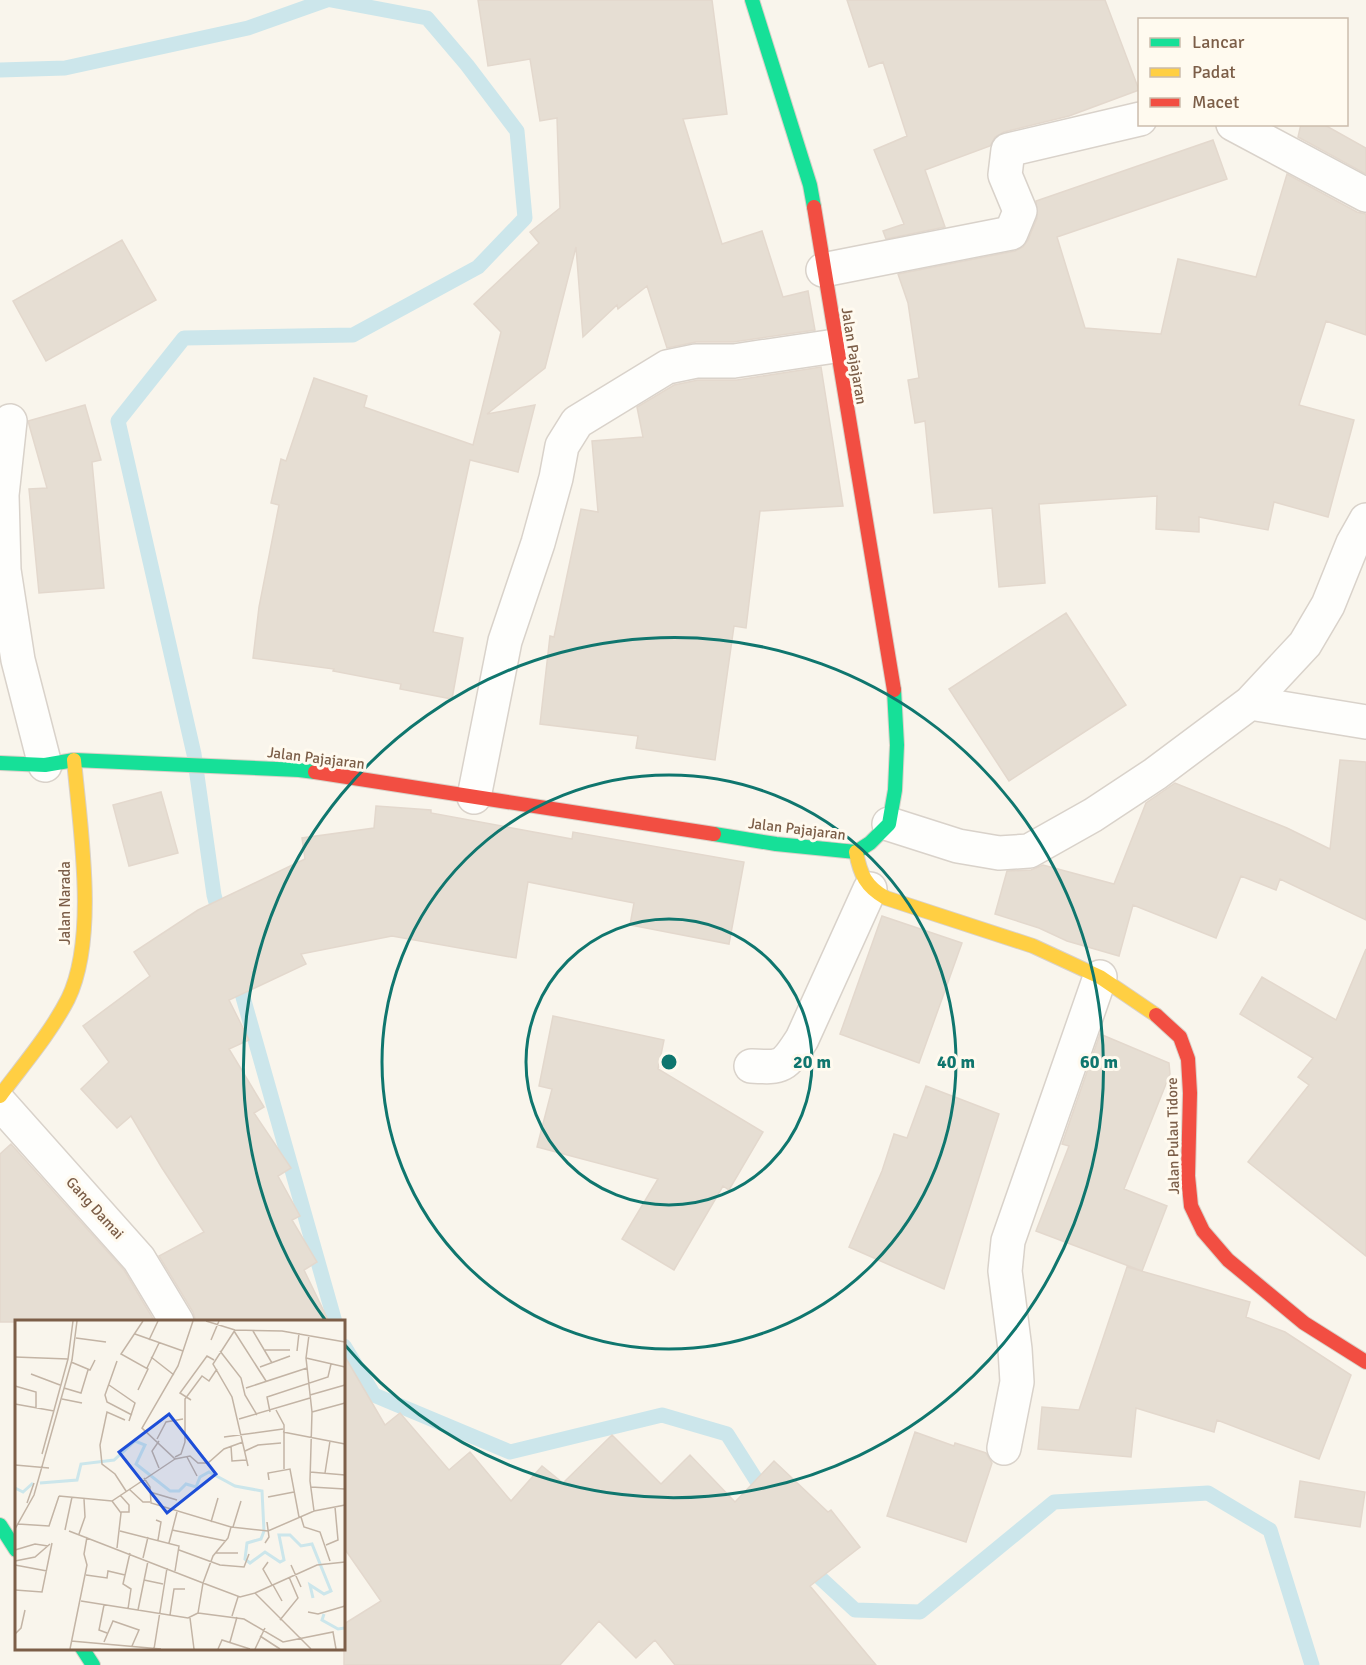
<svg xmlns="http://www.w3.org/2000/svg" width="1366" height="1665" font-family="Signika,sans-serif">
	<rect width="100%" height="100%" fill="#f9f5ec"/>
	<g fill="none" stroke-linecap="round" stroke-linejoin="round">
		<path stroke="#cce6eb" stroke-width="15" d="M0,70L65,68L248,28L327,0
			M221,921L214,895L194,754L118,421L184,338L353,335L478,267L525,218L517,131L467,65L427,18L331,0
			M237,976L335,1322
			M344,1346L374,1395L510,1452L662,1415L727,1434L767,1497
			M809,1563L815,1573L855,1610L920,1612L1054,1502L1208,1493L1270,1530L1312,1665"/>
	</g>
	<path fill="#e6ded3" stroke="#e3d8cd" stroke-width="1.5" d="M478,0H712L727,114L683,119L722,244L762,231L783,297L808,291L815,330L733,342H696L667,348L647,286L618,309L617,305L583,337L576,247L545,368L487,414L535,405L518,472L470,460L433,632L463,638L452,699L400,689L401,684L333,671L334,669L253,658L259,607L279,505L271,503L281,459L286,461L314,378L367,396L364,407L473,445L501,332L474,304L539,243L530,232L560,208L557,118L540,121L530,59L488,66Z
		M847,0H1105L1139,90L1069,116L1004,132L995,137L990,146L925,170L945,227L886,239L883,231L904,224L874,150L907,136L883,62L869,67Z
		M1301,124H1323L1366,148V174L1298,137Z
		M1213,140L1227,179L1057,237L1085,328L1161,334L1178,259L1256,277L1287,174L1357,212L1366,214V335L1326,321L1299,405L1354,420L1328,517L1274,502L1268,530L1199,517V532L1156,529L1157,496L1039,504L1045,583L999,587L992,508L934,513L925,421L915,423L908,380L919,378L908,303L898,274L1015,251L1023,247L1028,240L1037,218L1036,201Z
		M122,240L156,300L46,361L13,301Z
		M821,367L843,506L760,511L746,628L734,626L715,760L636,748L638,736L540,724L550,636L554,637L581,509L598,512L592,441L643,437L637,407L674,385L698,380H737Z
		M85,405L101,460L92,462L104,588L39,593L29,489L47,488L28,421Z
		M1066,613L1126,705L1009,781L949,689Z
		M1340,760L1366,762V920L1280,879L1276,890L1241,876L1216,938L1133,905L1119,956L1067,941L1039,928L995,914L1007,871L1031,870L1043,865L1114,884L1146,803L1175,783L1287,828L1330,849Z
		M161,792L178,853L129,866L113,805Z
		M376,806L431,810V813L572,839L573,832L744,862L729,944L630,925L634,903L528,882L516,958L392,936L301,954L306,964L229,1000L249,1040L229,1049L264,1107L254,1113L291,1168L278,1176L300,1216L292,1220L317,1262L304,1270L329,1322H196L193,1312L159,1256L204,1232L162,1168L131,1116L117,1128L81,1089L109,1062L83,1026L150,976L134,952L198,910L305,859L302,838L374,828Z
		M882,916L962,943L919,1063L840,1034Z
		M1366,949V1256L1248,1162L1309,1085L1298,1077L1313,1058L1240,1014L1262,977L1336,1020Z
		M553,1016L664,1040L658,1069L763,1132L729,1190L723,1186L674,1270L622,1239L658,1179L537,1147L552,1089L539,1086Z
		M1100,1034L1169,1063L1170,1074L1124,1189L1167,1206L1142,1271L1036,1231L1069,1146L1062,1144Z
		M926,1086L999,1114L944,1289L849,1247L882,1171L894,1134L907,1138Z
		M11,1144L124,1270L155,1322H0V1154Z
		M1127,1267L1250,1302L1246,1317L1285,1332L1351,1375L1319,1459L1217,1420L1214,1432L1136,1408L1131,1457L1038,1449L1042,1407L1079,1410Z
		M344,1355L385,1425L400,1413L449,1470L470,1452L511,1501L542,1466L563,1483L612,1435L661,1484L690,1455L735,1502L774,1461L828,1512L831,1510L860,1547L810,1586L876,1665H675L655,1640L636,1658L599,1621L560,1665H344V1624L381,1601L344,1548Z
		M915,1432L954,1446L955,1443L986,1453L992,1463L966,1542L887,1516Z
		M1300,1481L1365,1492L1360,1527L1295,1517Z"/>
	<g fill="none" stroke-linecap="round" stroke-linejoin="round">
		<defs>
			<path id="street" d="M1233,124L1366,195
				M823,270L1011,233L1020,211L1005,175L1008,150L1140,119
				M10,421L2,495L4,570L18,660L45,765
				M1250,703L1366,722
				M474,797L505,641L538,543L556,478L562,446L577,422L667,367L696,361H734L835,346
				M889,824L958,846L999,853L1029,851L1093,815L1155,774L1250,703L1305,644L1328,605L1353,543L1366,520
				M751,1066C783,1068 784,1067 802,1039L870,889
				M0,1103L139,1259L177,1322
				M1004,1448L1017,1382L1015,1349L1005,1271L1008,1241L1100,977"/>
			<path id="fast" d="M752,0L810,185L814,207
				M0,763L45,765L74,760L299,770L315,772
				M714,834L776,844L856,852L870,843L889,824L895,790L897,745L894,690
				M0,1525L16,1550
				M82,1648L93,1665"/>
			<path id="slow" d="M856,852C860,874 866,887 886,898L1033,946L1100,977L1156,1015
				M0,1096C23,1065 50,1034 68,999C98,937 80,828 74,760"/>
			<path id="jam" d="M814,207L894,690
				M315,772L714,834
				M1156,1015L1180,1037L1188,1059L1190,1093L1188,1176L1191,1206L1203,1231L1228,1260L1304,1323L1366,1362"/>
		</defs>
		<use href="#street" stroke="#d9d2ca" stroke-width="36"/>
		<use href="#fast" stroke="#d9d1c8" stroke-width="16"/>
		<use href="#slow" stroke="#d9d1c8" stroke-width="16"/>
		<use href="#jam" stroke="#d9d1c8" stroke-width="16"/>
		<use href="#street" stroke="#fefefc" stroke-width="33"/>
		<use href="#fast" stroke="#16e098" stroke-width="14"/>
		<use href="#slow" stroke="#ffcf43" stroke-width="14"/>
		<use href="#jam" stroke="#f24e42" stroke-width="14"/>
	</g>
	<g fill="none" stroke="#0f766e" stroke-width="3">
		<circle cx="669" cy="1062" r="143"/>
		<circle cx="669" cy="1062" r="287"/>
		<path d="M326 1321A430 430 0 1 1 344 1344"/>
	</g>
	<g text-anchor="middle" stroke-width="6" stroke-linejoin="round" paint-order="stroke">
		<g font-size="15" fill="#7c5e48" stroke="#fffaef">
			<text transform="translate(854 356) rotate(81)" y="5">Jalan Pajajaran</text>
			<text transform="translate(316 758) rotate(7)" y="5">Jalan Pajajaran</text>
			<text transform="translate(797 829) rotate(7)" y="5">Jalan Pajajaran</text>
			<text transform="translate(65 903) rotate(-90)" y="5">Jalan Narada</text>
			<text transform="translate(1173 1136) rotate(-91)" y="5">Jalan Pulau Tidore</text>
			<text transform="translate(95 1208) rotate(48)" y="5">Gang Damai</text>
		</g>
	</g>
	<g transform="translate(15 1320)">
		<rect width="330" height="330" fill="#f9f5ec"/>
		<path fill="none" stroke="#cce6eb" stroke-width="3" d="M25,163L62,160L66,144L99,140L120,121L130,125L121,144L155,171H164L171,164L181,167L185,157L194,152L220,166L247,171L249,211L246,219L232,223L230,239L235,243L250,232L265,242L269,240L264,215H275L286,226L297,224L316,271L309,274L295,265L298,278M0,168L8,172L18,163M309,294L307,300L323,309L330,308"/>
		<path fill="none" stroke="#c3b4a5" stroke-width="1.5" d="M191,1L220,10L267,11L330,22M220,10L198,44L217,77L233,146M219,11L251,61M238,11L257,43M120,14L168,31M294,15L291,38L297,92L295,161L299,191M61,18L91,22M134,20L143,1M196,20L204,1M250,30H275M205,31L226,58L230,75L242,95M282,31L284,13M0,37L53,39M136,37L159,55M291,38L330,47M102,41L90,75L92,82L117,95M56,42L75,50L80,40M245,47L275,36M132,48L144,23M16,54L45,65M94,65L120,83L114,101M0,66L21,72V89M49,68L66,73L73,50M231,68L292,48M123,70L133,49L106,34L128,1M295,75L330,65M47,79L67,83M176,80L165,73L192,36L199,40M0,84L39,91M261,90L269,105V149M255,92L252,77L313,57L316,44M297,92L330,83M224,99L295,78M110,100L92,92L85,125L87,144L100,154L111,171M268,112L330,124M209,117L268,109M142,119L151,102L168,99M216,126L217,141L231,140M230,131L243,125L266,123M27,134L53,39L58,1M160,137L166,134L170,122V79L187,56L194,61L202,49M172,137L182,156M160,139L175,136L183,143H193L209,129L228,122M0,145L34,148M144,148L137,131L144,121M295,152L330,155M310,153L315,121M129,158L135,167L136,183L216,207L213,218L198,236L188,263L225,277L240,273L296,329M254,160L253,153L275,149L284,197M296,167L330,169M114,169L128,182H135M135,172L162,180M105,175L114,185V192H106M44,176L97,181L160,139L127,108L163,46L178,1M253,177L279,172M97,181L106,193L102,228M12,183L19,163M286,197L289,207L305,212L315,241M141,200L146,202L143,220M196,202L203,178M3,204L34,206L44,176M216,207L253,211L299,191L330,185M218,207L226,181M0,209L19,175L57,40L62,1M50,210L57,177M157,210L211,221M54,211L188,263L183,293M105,211L164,226L160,251M64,214L70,197L69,179M154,223L162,192M250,223L254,217L252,202M311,225L323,220L320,187M0,230L20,224L33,226M164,230L205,245L229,247L234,234M200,233H223M128,238L133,217M0,241L20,237L35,224M253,242L248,249L257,265M0,245L32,251M276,245L286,267M71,255L92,258L93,251L110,255M129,260L148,264M258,265L267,281M0,270L27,272L37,223M240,273L302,245L330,242M66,281L173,298L183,293M89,285L84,310L92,313M113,289L116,269L108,264L115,233M123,290L133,241M293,292L303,294L330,286M183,293L229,299L268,322L318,312L321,329M155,295L159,269H170M217,296L223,277M175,298L179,329M265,300L283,278L274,257M0,314L6,308L10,290M245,316L265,329M56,321L146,329M89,322L98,301L124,310L117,326M215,322L222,297M55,329L72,245L69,234L72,217M139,329L152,248M203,329L207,320L235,329M240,329L250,308"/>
		<path fill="#1d4ed8" fill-opacity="0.15" stroke="#1d4ed8" stroke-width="3" d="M154,94L201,154L152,193L104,132Z"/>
		<rect width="330" height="330" fill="none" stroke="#7c5e48" stroke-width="3"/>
	</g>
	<circle cx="669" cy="1062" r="9" fill="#0f766e" stroke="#fffaef" stroke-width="3"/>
	<g font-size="18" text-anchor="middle" font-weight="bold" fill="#0f766e" stroke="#fffaef" stroke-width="6" stroke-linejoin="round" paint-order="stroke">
		<text x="812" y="1068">20 m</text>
		<text x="956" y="1068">40 m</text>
		<text x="1099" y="1068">60 m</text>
	</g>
	<rect x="1138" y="18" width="210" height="108" fill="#fffaef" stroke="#cbbcac" stroke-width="1.5"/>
	<rect x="1150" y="38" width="30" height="9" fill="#16e098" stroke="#cbbcac" stroke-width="1.5"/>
	<text x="1192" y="48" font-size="18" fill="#7c5e48">Lancar</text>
	<rect x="1150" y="68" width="30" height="9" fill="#ffcf43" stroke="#cbbcac" stroke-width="1.5"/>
	<text x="1192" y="78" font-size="18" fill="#7c5e48">Padat</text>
	<rect x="1150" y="98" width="30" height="9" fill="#f24e42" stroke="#cbbcac" stroke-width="1.5"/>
	<text x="1192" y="108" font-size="18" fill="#7c5e48">Macet</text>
</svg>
